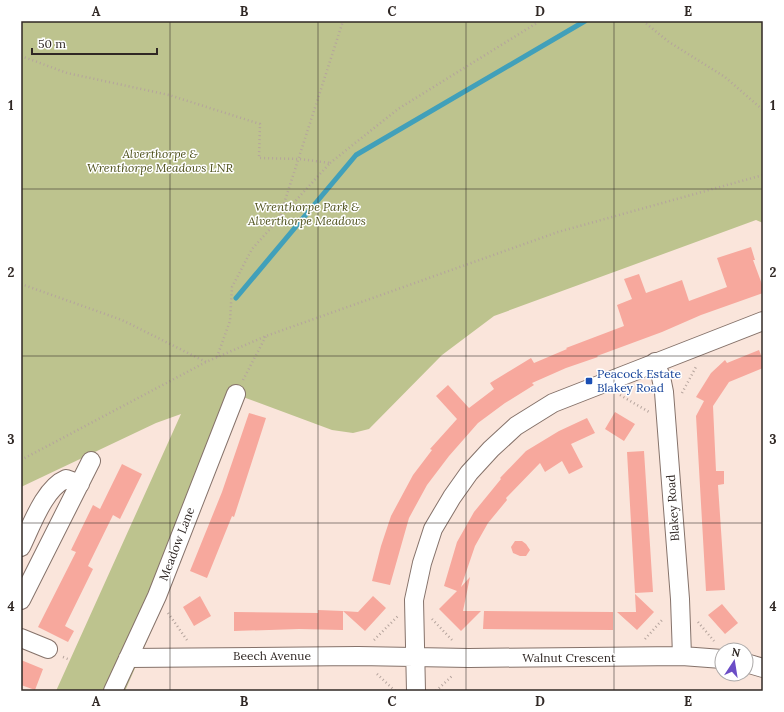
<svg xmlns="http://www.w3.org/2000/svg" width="784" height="712" font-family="Lora,serif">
	<rect width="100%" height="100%" fill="#fae5db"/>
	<path fill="#bdc38e" d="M21,21H763V223L756,220L494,316L442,355L369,429L353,433L332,430L243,397L168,593L125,691H56L181,414L156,423L21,487Z"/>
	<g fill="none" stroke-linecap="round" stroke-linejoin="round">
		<path stroke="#41a0ba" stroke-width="5" d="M236,298L356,155L585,21"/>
	</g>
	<path fill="#f7a89d" d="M751,247L755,260H753L763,287V293L701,315L662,332L597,356L598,357L566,368L532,383L534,385L505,403L478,423L449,456L427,485L409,518L390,585L372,581L381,546L391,516L413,475L432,450L430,449L457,419L436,396L448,385L469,408L494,389L490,383L531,358L534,363L567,349L566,348L624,326L617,305L632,299L624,279L639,274L646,293L682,280L689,301L727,287L717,258Z
		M759,350L763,360V368L729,382L713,406L716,471H724V484L718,485L725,590L706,591L696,416L704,401L696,397L711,373L725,360L727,363Z
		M615,412L635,424L624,441L605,429Z
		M249,413L266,418L234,517L232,516L207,578L190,571L222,492Z
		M587,418L595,433L571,444L583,467L569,474L562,461L545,472L540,463L506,498L507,500L488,523L475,546L461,587L470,577L463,611H481L461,631L439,609L457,591L444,586L457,542L474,512L501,479L500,478L526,451L559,431Z
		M644,451L653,592L635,593L627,452Z
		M122,464L142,474L120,519L113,515L88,566L93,569L65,626L74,631L68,642L38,627L76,552L71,550L93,505L100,509Z
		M515,541H522L526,544L530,550L526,556H520L513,553L511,547Z
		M635,594L654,612L637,630L617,612H636Z
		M200,596L211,616L194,626L183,607Z
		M373,596L386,608L365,631L343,611L358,612Z
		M722,604L738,623L725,634L708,615Z
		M318,610L343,611V630L299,629L234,631V612L318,613Z
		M484,611L613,612V630L483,629Z
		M21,660L43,669L35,690L21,685Z"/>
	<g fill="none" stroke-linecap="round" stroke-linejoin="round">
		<defs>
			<path id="minor" d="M655,362L661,377L664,392L680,599L682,656
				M21,547C31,527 44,488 66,479L80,484
				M21,600L91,461
				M21,638L48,649
				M128,658L358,656L469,658L682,656L722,659
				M746,663L763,668
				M113,691L157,596L236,394
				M416,691L414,600L422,563L433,529L452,497L469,473L491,449L516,426L553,403L763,321"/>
		</defs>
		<use href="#minor" stroke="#85726a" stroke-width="20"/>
		<path stroke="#b5a49d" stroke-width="2.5" stroke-dasharray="1 3" stroke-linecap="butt" d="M643,21L669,42L725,77L763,110
			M21,56L67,73L169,95L260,124L259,158L300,159L330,163L279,219
			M330,163L398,109L540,21
			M21,284L122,320L206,362
			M217,357L230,321L232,287L252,249L279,219L343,21
			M243,380L266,336
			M682,393L697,365
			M620,395L649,412
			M21,460L206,362L266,336L558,232L763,175
			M168,613L187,640
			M432,619L453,641
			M698,622L714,641
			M645,639L663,619
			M374,640L398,616
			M63,657L70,660
			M377,674L395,691
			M436,691L453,675"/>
		<use href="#minor" stroke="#fff" stroke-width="18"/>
	</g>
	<path fill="none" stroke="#302825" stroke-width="1" stroke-opacity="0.55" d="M170,21V691M318,21V691M466,21V691M614,21V691M21,189H763M21,356H763M21,523H763"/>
	<rect fill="#1a4fb4" stroke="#fff" stroke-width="1.5" x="585" y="377" width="8" height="8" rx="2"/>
	<g text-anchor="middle" stroke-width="3" stroke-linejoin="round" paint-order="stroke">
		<g font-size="12" font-style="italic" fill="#4e511b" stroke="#fff">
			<text x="160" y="158">Alverthorpe &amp;<tspan x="160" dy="14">Wrenthorpe Meadows LNR</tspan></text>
			<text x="307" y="211">Wrenthorpe Park &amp;<tspan x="307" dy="14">Alverthorpe Meadows</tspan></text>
		</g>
		<g font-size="12" fill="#164399" stroke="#fff" text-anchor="start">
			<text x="597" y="378">Peacock Estate<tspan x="597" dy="14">Blakey Road</tspan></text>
		</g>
		<g font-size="12" fill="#302825" stroke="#fff">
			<text transform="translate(673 508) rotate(-94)" y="4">Blakey Road</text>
			<text transform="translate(177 544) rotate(-69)" y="4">Meadow Lane</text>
			<text x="272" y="660">Beech Avenue</text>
			<text x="569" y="662">Walnut Crescent</text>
		</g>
	</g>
	<rect width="784" height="712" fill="none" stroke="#ffffff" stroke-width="44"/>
	<g transform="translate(734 662) rotate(12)"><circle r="19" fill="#ffffff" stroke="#aca9a8"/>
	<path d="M0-3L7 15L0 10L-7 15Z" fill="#6b4dc6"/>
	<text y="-6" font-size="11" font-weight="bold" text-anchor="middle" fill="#302825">N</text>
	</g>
	<path d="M32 48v6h125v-6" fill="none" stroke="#302825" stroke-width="2"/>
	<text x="38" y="48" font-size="12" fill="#302825" stroke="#ffffff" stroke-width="3" paint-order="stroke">50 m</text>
	<rect x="22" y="22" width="740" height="668" fill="none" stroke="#302825" stroke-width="1.5"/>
	<g font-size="13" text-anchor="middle" font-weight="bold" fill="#302825">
		<text x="96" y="16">A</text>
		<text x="244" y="16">B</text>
		<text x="392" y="16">C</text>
		<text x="540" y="16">D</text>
		<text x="688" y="16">E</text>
		<text x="11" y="110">1</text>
		<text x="773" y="110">1</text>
		<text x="11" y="277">2</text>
		<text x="773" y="277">2</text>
		<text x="11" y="444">3</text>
		<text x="773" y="444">3</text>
		<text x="11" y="611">4</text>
		<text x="773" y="611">4</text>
		<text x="96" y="706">A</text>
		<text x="244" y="706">B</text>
		<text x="392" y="706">C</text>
		<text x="540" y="706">D</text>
		<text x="688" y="706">E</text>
	</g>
</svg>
